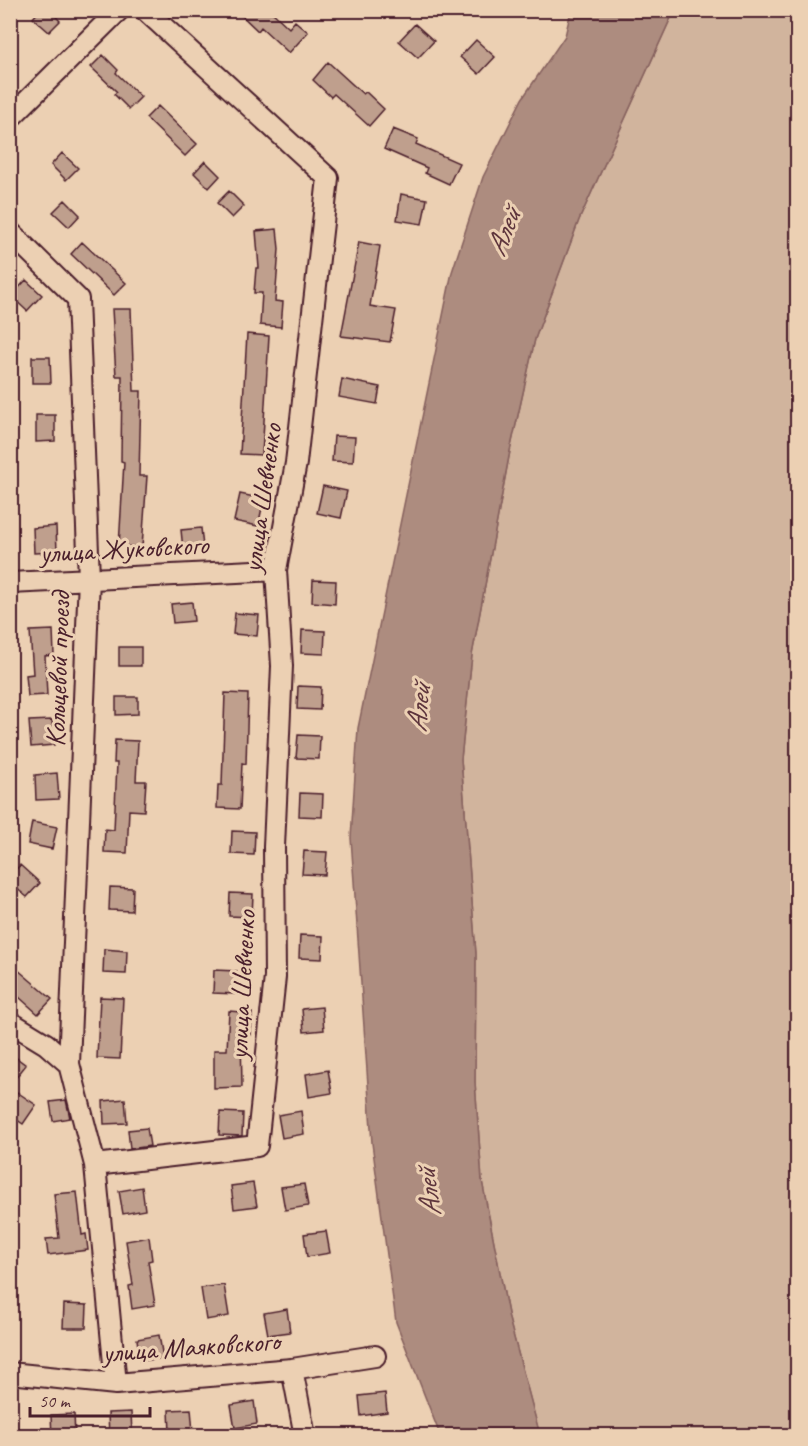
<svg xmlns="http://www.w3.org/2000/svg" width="808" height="1446" font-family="Caveat,sans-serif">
	<rect width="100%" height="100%" fill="#ecd0b3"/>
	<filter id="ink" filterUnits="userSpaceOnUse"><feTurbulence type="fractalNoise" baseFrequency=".0167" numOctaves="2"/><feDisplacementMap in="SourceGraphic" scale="12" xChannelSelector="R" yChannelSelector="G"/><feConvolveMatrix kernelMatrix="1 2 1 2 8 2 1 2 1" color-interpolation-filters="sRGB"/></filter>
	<g filter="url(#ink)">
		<path fill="#d1b49d" stroke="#8e6a64" stroke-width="1.5" d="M674,11H797V1435L540,1436L509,1319L482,1181L475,1082L476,954L461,759L472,655L510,451L535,339L579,220Z"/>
		<path fill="#ad8c7f" stroke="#85605d" stroke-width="1.5" d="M571,11H674L579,220L535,339L510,451L472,655L461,759L476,954L475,1082L482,1181L509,1319L540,1435H440L396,1322L372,1143L351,838L358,728L452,272L483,177L522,99L565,36Z"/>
		<path fill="#bf9f8d" stroke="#4a1f2b" stroke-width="1.5" d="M40,10H50L60,21L49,32L33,18Z
			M236,10H270L289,28L295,21L308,32L289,53L261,27L258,31Z
			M415,24L434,41L418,58L399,41Z
			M476,40L495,57L479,74L460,57Z
			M103,55L118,70L116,73L141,97L129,109L114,94L117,92L91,67Z
			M328,62L363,94L366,92L384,109L369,126L334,94L331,97L313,80Z
			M158,106L197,144L185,156L146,118Z
			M393,129L418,139L416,144L459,163L449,184L425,173L427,168L384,149Z
			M62,153L78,168L66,180L51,165Z
			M205,161L220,176L209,188L194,173Z
			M229,191L244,206L232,218L217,203Z
			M401,194L427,199L422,224L397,220Z
			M65,200L80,215L69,227L53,212Z
			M277,229L279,249L275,301L283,302L281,327L260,325L262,293H254L256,268H259L256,231Z
			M82,242L126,283L114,295L71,254Z
			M359,242L380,246L370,306L396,310L390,342L341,336Z
			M26,280L42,295L27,311L11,296Z
			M112,309H131L134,391H141L139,476H147L142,547L119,546L124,462L121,461L122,376H116Z
			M247,334L269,336L262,455L240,454Z
			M32,357H50L51,383H32Z
			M342,379L380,387L377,404L339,397Z
			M36,415H55V441L36,442Z
			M334,436L355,437L353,462L332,461Z
			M323,486L347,491L341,518L317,513Z
			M240,494L264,499L258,526L234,521Z
			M56,526L57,552L34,553L33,528Z
			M201,528L203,547L183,549L181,530Z
			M313,580L336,581L335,604L312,602Z
			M192,602L194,621L173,623L171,604Z
			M235,613L259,615L257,636L233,634Z
			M53,630L54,655L45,656L47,695L28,696L26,675L33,674L30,631Z
			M302,630L325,631L324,654L301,653Z
			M119,647H141V666H119Z
			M298,686L321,687L320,710L297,709Z
			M225,693L248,694L246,764L242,763L240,809L217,808L218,785H222Z
			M116,697H138V714L116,715Z
			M52,720L54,745L31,747L29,721Z
			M298,735L320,736L319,759L296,758Z
			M115,740L138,741L136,781H146L144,811L129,810L127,853L104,852L105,829L114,830L117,763H114Z
			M57,773L59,799L36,800L35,775Z
			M300,793L323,794L322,817L299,816Z
			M32,822L57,827L52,849L28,844Z
			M232,831L255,832L254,855L231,854Z
			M304,851L327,852L325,875L302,874Z
			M20,865L40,883L27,897L10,883V876Z
			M110,887L133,888L132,911L109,910Z
			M230,893L253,894L252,917L229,916Z
			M300,935L323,936L322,959L299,958Z
			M104,949L127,951L126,974L103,973Z
			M10,963L52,999L38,1014L10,989Z
			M214,970L237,971L236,994L213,993Z
			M100,997L123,998L120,1059L97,1058Z
			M322,1007L324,1030L304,1032L302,1009Z
			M229,1011L252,1013L251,1035H241L242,1087L214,1088V1050H227Z
			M10,1053L26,1065L10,1085Z
			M328,1070L332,1093L309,1097L306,1074Z
			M17,1092L36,1105L23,1124L10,1115V1101Z
			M125,1099L127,1123L104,1124L103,1101Z
			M66,1100L70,1118L53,1121L50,1102Z
			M301,1111L304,1134L282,1138L278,1115Z
			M220,1112L243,1113L242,1136L219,1135Z
			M147,1128L150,1146L130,1149L128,1130Z
			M253,1183L257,1206L234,1209L231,1186Z
			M304,1184L308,1206L285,1210L281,1187Z
			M142,1187L145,1210L123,1214L119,1191Z
			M77,1192L82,1235L86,1234L88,1250L48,1255L46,1239L59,1238L54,1194Z
			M326,1231L330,1253L307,1257L304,1234Z
			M149,1237L152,1260L148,1261L155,1305L132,1309L129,1286L133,1285L126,1241Z
			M224,1285L229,1316L206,1320L201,1288Z
			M64,1304L87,1305L86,1328H63Z
			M287,1309L290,1332L268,1335L264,1313Z
			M159,1335L163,1358L140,1361L137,1339Z
			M385,1393L387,1412L361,1416L359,1396Z
			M254,1401L257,1424L235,1428L231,1405Z
			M191,1409L193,1432L170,1433L169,1410Z
			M131,1412L132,1435L109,1436L108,1413Z
			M74,1414L75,1436H52L51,1415Z"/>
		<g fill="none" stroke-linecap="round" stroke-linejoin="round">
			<defs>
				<path id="street" d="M10,118L119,10
					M10,232L78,299L89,578L69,1064L95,1165L257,1146L275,977L274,847L282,666L276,570L296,463L328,178L145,10
					M10,583L276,570
					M10,1022L46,1044L69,1064
					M95,1165L116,1384
					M292,1369L305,1436
					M10,1373L116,1384L292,1369L375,1356"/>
			</defs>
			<use href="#street" stroke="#4a1f2b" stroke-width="24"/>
			<use href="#street" stroke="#ecd0b3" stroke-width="20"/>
		</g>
	</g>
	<g text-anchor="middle" stroke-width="6" stroke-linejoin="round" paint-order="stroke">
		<g font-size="28" fill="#4a1f2b" stroke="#ecd0b3">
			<text transform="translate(261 498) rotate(-82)" y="10">улица Шевченко</text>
			<text transform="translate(124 548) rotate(-3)" y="10">улица Жуковского</text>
			<text transform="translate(57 669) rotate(-88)" y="10">Кольцевой проезд</text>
			<text transform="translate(241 985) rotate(-87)" y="10">улица Шевченко</text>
			<text transform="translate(191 1346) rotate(-4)" y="10">улица Маяковского</text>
		</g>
		<g font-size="30" font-style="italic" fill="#5e353c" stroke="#ecd0b3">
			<text transform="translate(503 232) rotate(-68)" y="10">Алей</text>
			<text transform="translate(418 708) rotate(-84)" y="10">Алей</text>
			<text transform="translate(428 1193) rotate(-97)" y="10">Алей</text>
		</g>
	</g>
	<rect width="808" height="1446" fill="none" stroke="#ecd0b3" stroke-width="36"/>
	<rect x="18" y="18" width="772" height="1410" fill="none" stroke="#4a1f2b" stroke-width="2" filter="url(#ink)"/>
	<path d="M30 1407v9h120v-9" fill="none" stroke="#4a1f2b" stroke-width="3"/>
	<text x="39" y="1407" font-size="18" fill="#4a1f2b" stroke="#ecd0b3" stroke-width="4.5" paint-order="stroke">50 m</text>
</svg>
